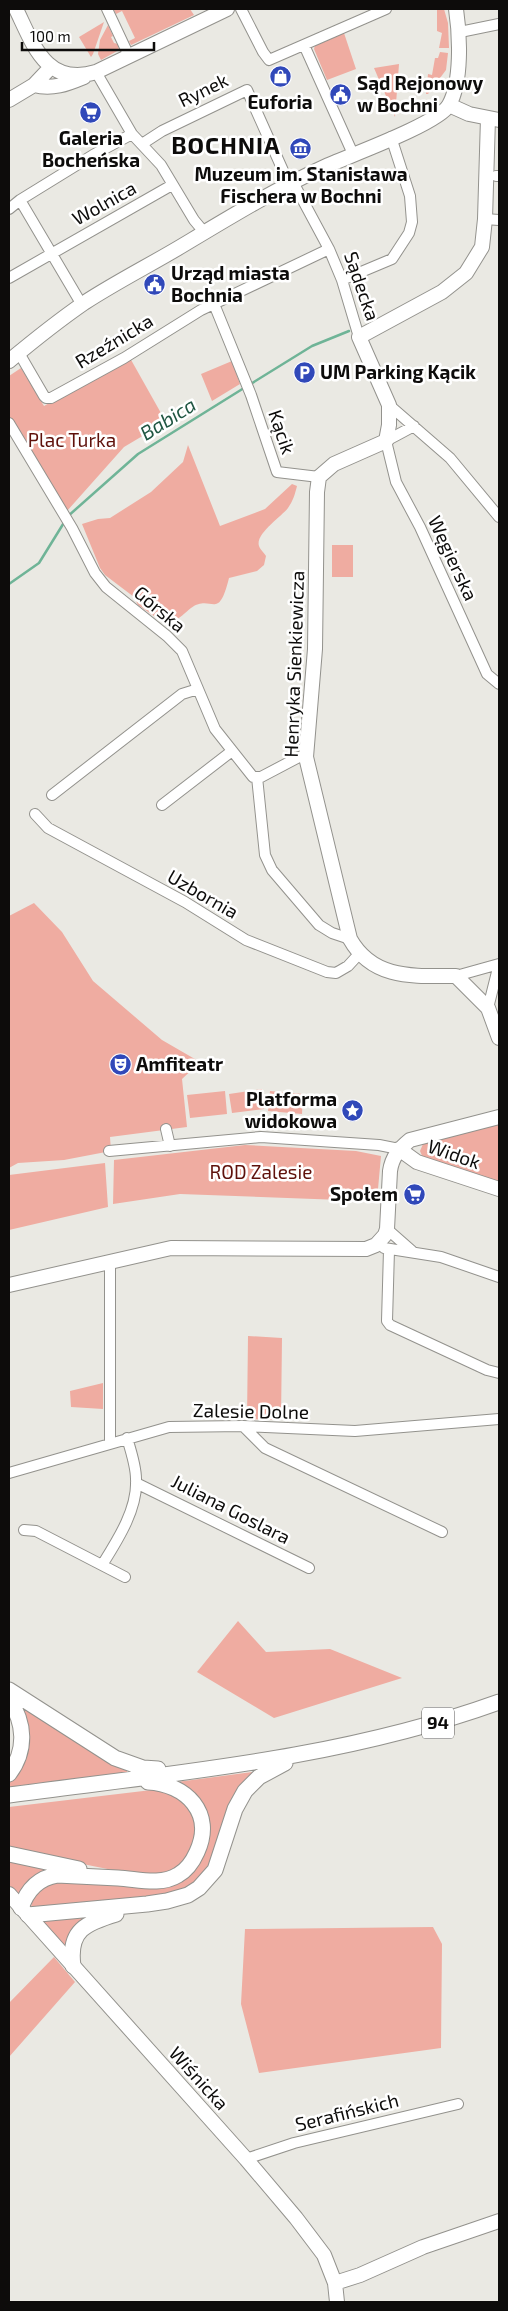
<svg xmlns="http://www.w3.org/2000/svg" width="508" height="2311" font-family="'Exo 2',sans-serif">
	<rect width="100%" height="100%" fill="#eae9e3"/>
	<path fill="#efaca1" d="M116,9H190L194,15L131,45L129,41L135,38L122,11L116,14L114,10Z
		M437,9H444L448,23L449,48H439L442,33L437,31Z
		M104,22L93,54L91,57L79,37Z
		M108,25L113,36L111,37L114,43L118,44L119,50L101,60L98,54L100,40Z
		M344,33L356,69L327,80L314,49L315,45Z
		M440,52L448,53L446,70L428,94H426L428,74L432,75L435,58H438Z
		M399,64L395,117L374,68Z
		M130,358L166,422L124,447L67,511H62L9,417V376L21,368L44,406Z
		M232,361L240,384L212,401L201,374Z
		M188,445L220,526L265,509L292,484L297,486C295,494 293,501 288,508C281,517 255,534 259,546C260,549 264,553 266,556L264,565L257,571L229,578C218,623 212,593 191,608C185,613 180,618 172,622L154,616L138,605L134,597L105,575L100,568L82,524L98,519L110,518L151,492L183,462Z
		M332,545H353V577H332Z
		M34,903L62,932L93,981L162,1040L200,1062L182,1079L187,1127L110,1137L111,1151L64,1160L18,1163L9,1168V916Z
		M262,1089L264,1109L232,1113L229,1094Z
		M225,1091L227,1114L190,1118L187,1095Z
		M270,1091L303,1094L302,1114L268,1111Z
		M499,1123V1182L431,1160L423,1158L420,1151L423,1144Z
		M245,1145L356,1151L381,1156L377,1200H341L180,1194L113,1204L114,1160Z
		M105,1163L108,1207L9,1230V1175Z
		M248,1336L282,1338L281,1420L247,1419Z
		M103,1383V1409L71,1407L70,1391Z
		M238,1621L266,1652L330,1649L402,1678L274,1718L197,1672Z
		M22,1707L127,1769V1772L9,1787L19,1709Z
		M260,1771L213,1863L197,1883L169,1896L31,1910C31,1896 40,1887 52,1882L163,1886L207,1845L177,1782Z
		M160,1789L174,1794L193,1813L197,1844L177,1873L137,1875L9,1849V1807Z
		M9,1858L58,1871L19,1896L9,1885Z
		M95,1916L68,1952L43,1924L46,1919Z
		M433,1927L442,1944L441,2048L259,2073L241,2004L245,1929Z
		M54,1957L75,1982L9,2057V2003Z"/>
	<g fill="none" stroke-linecap="round" stroke-linejoin="round">
		<path stroke="#6fb497" stroke-width="2.5" d="M249,385L312,346L349,331
			M67,517L138,454L244,388
			M9,584L39,563L65,521"/>
		<defs>
			<path id="street" d="M107,9L129,56
				M241,9L263,52L269,60L386,9
				M460,32L499,24
				M304,45L353,154
				M96,72L132,134L161,165L194,220L204,232
				M142,144L162,131L247,90L289,184
				M496,176H499
				M293,182L329,249L342,280L359,337
				M20,200L82,305
				M9,209L20,200L93,155L132,134
				M485,219L499,220
				M9,278L172,185
				M342,280L392,259L409,233L412,222L410,196L391,137
				M214,304L251,395L277,472L319,477
				M19,353L44,396L46,398H51L124,358L201,310L329,249
				M389,405L450,458L499,517
				M9,423L72,528L95,573L106,587L167,636L182,651L215,729L253,777H261L299,757H306
				M414,426L386,441L396,482L420,527L487,674L499,684
				M257,777L265,855L272,870L319,925L332,933L350,939
				M52,795L182,694L198,689
				M162,805L232,751
				M35,814L48,828L185,902L246,940L327,972L336,973L348,966L359,954
				M456,976L499,964
				M488,1008L499,964
				M166,1129L170,1146
				M109,1151L261,1137L379,1145L399,1149
				M387,1229L412,1251
				M384,1248L441,1257L499,1277
				M389,1250L387,1321L390,1325L487,1370L499,1373
				M243,1426L265,1448L442,1532
				M110,1443V1261
				M9,1473L169,1427L243,1426L355,1431L499,1419
				M136,1483L309,1568
				M24,1530L36,1531L125,1577
				M102,1565C117,1541 138,1509 136,1479C136,1466 131,1451 127,1438
				M246,2159L294,2143L458,2104"/>
			<path id="secondary" d="M16,9C33,44 46,87 96,72L227,9
				M34,85C52,90 67,84 84,77
				M9,100L34,85L51,67
				M449,105L469,114L499,120
				M488,118L485,219L482,247L466,273L442,292L359,337L389,405V425L386,441L334,464L319,477L317,492L315,649L306,757L350,939C373,980 414,976 456,976L488,1008L499,1038
				M9,361C33,341 58,321 84,303C116,282 152,264 185,244C230,217 276,189 324,167C348,156 438,124 449,105C462,82 460,35 456,9
				M399,1149L417,1162L499,1189
				M9,1285L171,1248L366,1249L376,1245L385,1235L387,1229L390,1171C392,1157 399,1149 410,1140L499,1117
				M9,1894L246,2159L296,2218L324,2255L335,2283L337,2302
				M335,2283L360,2275L423,2247L499,2221"/>
			<path id="primary" d="M9,1690L115,1758L143,1768L158,1769
				M9,1699C25,1723 27,1750 9,1774
				M9,1795C174,1773 341,1759 499,1702
				M9,1854L79,1869
				M21,1908C27,1890 38,1878 57,1875C77,1876 98,1877 118,1878C138,1879 160,1886 178,1875C187,1870 193,1861 197,1852C215,1813 186,1784 148,1782
				M28,1915L147,1904L167,1901L188,1895L199,1888L215,1870L235,1809L245,1791L259,1777L285,1763
				M73,1966C68,1930 86,1923 116,1914"/>
		</defs>
		<use href="#street" stroke="#93928d" stroke-width="12"/>
		<use href="#secondary" stroke="#93928d" stroke-width="16"/>
		<use href="#primary" stroke="#93928d" stroke-width="17"/>
		<use href="#street" stroke="#fff" stroke-width="10"/>
		<use href="#secondary" stroke="#fff" stroke-width="14"/>
		<use href="#primary" stroke="#fff" stroke-width="15"/>
	</g>
	<defs>
		<symbol id="shop-disc" viewBox="-11 -11 22 22"><circle r="9.5" fill="#3048b9" stroke="#fff"/><path d="M-5-2.5h2.3a2.7 3.5 0 0 1 5.4 0H5L5.5 6h-11ZM-1.5-2.5h3a1.5 2.3 0 0 0-3 0Z" fill="#fff"/></symbol>
		<symbol id="civic-disc" viewBox="-11 -11 22 22"><circle r="9.5" fill="#3048b9" stroke="#fff"/><path d="M-.6-6.5H3V-4.5H.6V-3L4-1V1h2V6H-6V1h2V-1L-.6-3ZM-1.2 2.5V6h2.4V2.5Z" fill="#fff"/></symbol>
		<symbol id="supermarket-disc" viewBox="-11 -11 22 22"><circle r="9.5" fill="#3048b9" stroke="#fff"/><path d="M-6-5.5h2.5l.6 2H6L4.5 2H-2.5L-4.4-4H-6ZM-1.5 3.2a1.3 1.3 0 1 0 .1 0ZM3 3.2a1.3 1.3 0 1 0 .1 0Z" fill="#fff"/></symbol>
		<symbol id="museum-disc" viewBox="-11 -11 22 22"><circle r="9.5" fill="#3048b9" stroke="#fff"/><path d="M0-6L6-3V-2H-6V-3ZM-5-1h2V3h-2ZM-1-1h2V3h-2ZM3-1h2V3H3ZM-6 4H6V6H-6Z" fill="#fff"/></symbol>
		<symbol id="parking-disc" viewBox="-11 -11 22 22"><circle r="9.5" fill="#3048b9" stroke="#fff"/><path d="M-3.5-5.5H1a3.5 3.5 0 0 1 0 7H-1V5.5H-3.5ZM-1-3.4V-.6H.8a1.4 1.4 0 0 0 0-2.8Z" fill="#fff"/></symbol>
		<symbol id="theatre-disc" viewBox="-11 -11 22 22"><circle r="9.5" fill="#3048b9" stroke="#fff"/><path d="M-5-5.5Q0-4 5-5.5V0Q5 5 0 6Q-5 5-5 0ZM-3.3-2.5H-1v1.5H-3.3ZM1-2.5H3.3v1.5H1ZM-2.8 1Q0 5.5 2.8 1Z" fill="#fff"/></symbol>
		<symbol id="sight-disc" viewBox="-11 -11 22 22"><circle r="9.5" fill="#3048b9" stroke="#fff"/><path d="M0-6L1.8-2.2L6-1.7L2.9 1.2L3.7 5.4L0 3.3L-3.7 5.4L-2.9 1.2L-6-1.7L-1.8-2.2Z" fill="#fff"/></symbol>
	</defs>
	<g fill-rule="evenodd">
		<use href="#shop-disc" x="268" y="64" width="25" height="25"/>
		<use href="#civic-disc" x="328" y="82" width="25" height="25"/>
		<use href="#supermarket-disc" x="78" y="100" width="25" height="25"/>
		<use href="#museum-disc" x="288" y="136" width="25" height="25"/>
		<use href="#civic-disc" x="142" y="272" width="25" height="25"/>
		<use href="#parking-disc" x="292" y="360" width="25" height="25"/>
		<use href="#theatre-disc" x="108" y="1052" width="25" height="25"/>
		<use href="#sight-disc" x="340" y="1098" width="25" height="25"/>
		<use href="#supermarket-disc" x="402" y="1182" width="25" height="25"/>
	</g>
	<g text-anchor="middle" stroke-width="5" stroke-linejoin="round" paint-order="stroke">
		<rect fill="#fff" stroke="#565554" stroke-width="1" x="422" y="1707.5" width="32" height="31" rx="4"/>
		<g font-size="18" font-weight="bold" fill="#0d0c0b">
			<text x="438" y="1729">94</text>
		</g>
		<g font-size="19" font-weight="bold" fill="#0d0c0b" stroke="#fff" text-anchor="start">
			<text x="357" y="90">Sąd Rejonowy<tspan x="357" dy="22">w Bochni</tspan></text>
			<text x="280" y="109" text-anchor="middle">Euforia</text>
			<text x="91" y="145" text-anchor="middle">Galeria<tspan x="91" dy="22">Bocheńska</tspan></text>
			<text x="301" y="181" text-anchor="middle">Muzeum im. Stanisława<tspan x="301" dy="22">Fischera w Bochni</tspan></text>
			<text x="171" y="280">Urząd miasta<tspan x="171" dy="22">Bochnia</tspan></text>
			<text x="320" y="379">UM Parking Kącik</text>
			<text x="136" y="1071">Amfiteatr</text>
			<text x="337" y="1106" text-anchor="end">Platforma<tspan x="337" dy="22">widokowa</tspan></text>
			<text x="398" y="1201" text-anchor="end">Społem</text>
		</g>
		<g font-size="19" fill="#0d0c0b" stroke="#fff">
			<text transform="translate(203 90) rotate(-26)" y="7">Rynek</text>
			<text transform="translate(104 203) rotate(-29)" y="7">Wolnica</text>
			<text transform="translate(362 286) rotate(71)" y="7">Sądecka</text>
			<text transform="translate(114 341) rotate(-31)" y="7">Rzeźnicka</text>
			<text transform="translate(282 432) rotate(71)" y="7">Kącik</text>
			<text transform="translate(453 558) rotate(65)" y="7">Węgierska</text>
			<text transform="translate(160 609) rotate(40)" y="7">Górska</text>
			<text transform="translate(294 664) rotate(-88)" y="7">Henryka Sienkiewicza</text>
			<text transform="translate(203 894) rotate(30)" y="7">Uzbornia</text>
			<text transform="translate(454 1154) rotate(19)" y="7">Widok</text>
			<text transform="translate(251 1411) rotate(1)" y="7">Zalesie Dolne</text>
			<text transform="translate(231 1509) rotate(27)" y="7">Juliana Goslara</text>
			<text transform="translate(199 2078) rotate(48)" y="7">Wiśnicka</text>
			<text transform="translate(347 2112) rotate(-14)" y="7">Serafińskich</text>
		</g>
		<g font-size="19" fill="#5f110b" stroke="#fff">
			<text x="72" y="447">Plac Turka</text>
			<text x="261" y="1179">ROD Zalesie</text>
		</g>
		<g font-size="20" font-style="italic" fill="#205642" stroke="#fff">
			<text transform="translate(168 419) rotate(-32)" y="7">Babica</text>
		</g>
		<g font-size="24" font-weight="bold" letter-spacing="1" fill="#0d0c0b" stroke="#fff">
			<text x="226" y="154">BOCHNIA</text>
		</g>
	</g>
	<rect width="508" height="2311" fill="none" stroke="#0d0c0b" stroke-width="20"/>
	<path d="M22 42v8h132v-8" fill="none" stroke="#0d0c0b" stroke-width="2.5"/>
	<text x="30" y="42" font-size="15" fill="#0d0c0b" stroke="#ffffff" stroke-width="4" paint-order="stroke">100 m</text>
</svg>
